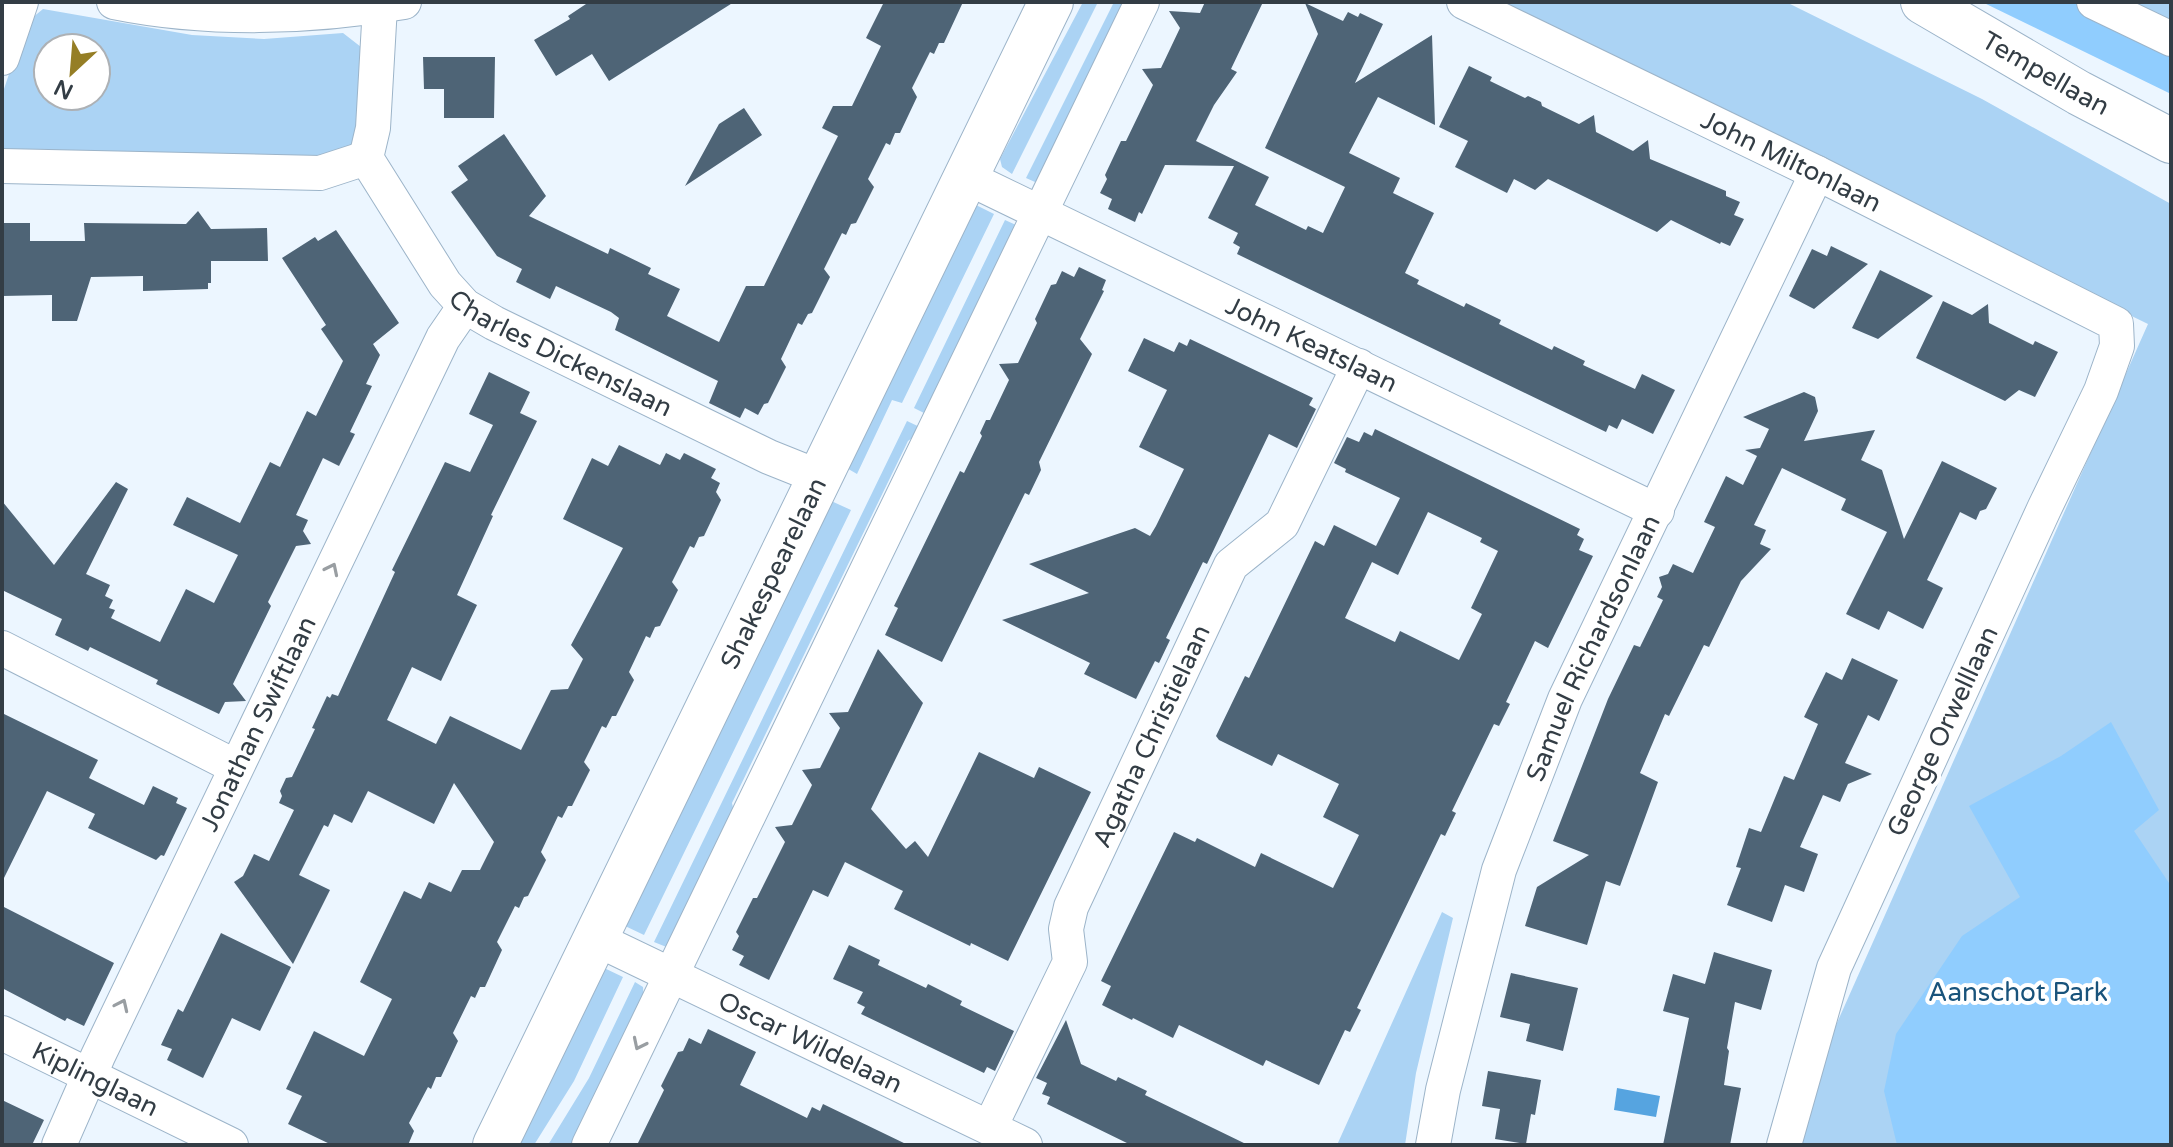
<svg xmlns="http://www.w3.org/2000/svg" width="2173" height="1147" font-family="'Varela Round',sans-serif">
	<rect width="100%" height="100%" fill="#ecf6ff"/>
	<path fill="#abd3f4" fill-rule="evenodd" d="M1083,2H1098L1012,174L1002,167L1000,159Z
		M1114,2H1131L1046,176L1035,182L1026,178Z
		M1487,2H1786L1982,99L2171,204V1145H1802L1804,1097L2148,324Z
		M2122,2H2171V26Z
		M43,9L192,35L264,39L343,33L361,47L364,134L352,147L330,156L9,157L2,147V95L26,23ZM48,48H96V96H48Z
		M976,205L994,214L902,403L892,400L857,474L845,467Z
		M1005,220L1016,225L930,416L914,408Z
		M907,421L924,429L908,441L732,803L735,817L669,948L654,942Z
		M829,500L851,510L644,935L623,925Z
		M1442,912L1453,918L1416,1073L1405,1145H1337Z
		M602,967L623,977L574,1081L534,1145H515Z
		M635,982L643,987L644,1004L576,1145H548L589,1078Z"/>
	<path fill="#90cdfe" d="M1982,2H2074L2171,49V94Z
		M2111,722L2159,810L2134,831L2171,886V1145H1897L1884,1091L1896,1034L1962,936L2020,897L1969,806L2061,756Z"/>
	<path fill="#56a4e0" d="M1617,1088L1660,1096L1656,1117L1614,1110Z"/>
	<path fill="#4e6476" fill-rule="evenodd" d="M589,2H734L609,81L592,54L556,76L534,40L570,19L568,16Z
		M884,2H963L944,43H939L934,54L930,52L912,88L917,97L900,133H895L890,145L886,143L868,179L874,187L856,223L851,224L846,235L842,233L824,269L830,277L812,313L808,314L802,325L798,323L781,359L786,367L768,403L764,404L758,415L745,408L740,418L709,403L718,381L615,330L619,318L611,312L556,286L550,299L516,282L522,269L497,256L451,192L468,180L458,166L504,134L546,196L529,216L608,254L610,248L651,268L648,274L680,289L667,316L719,342L746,286H764L815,182L838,136L822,128L833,106H852L881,46L866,38Z
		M1205,2H1263L1231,69L1237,72L1214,105L1196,141L1269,177L1255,205L1306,230L1308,226L1323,233L1345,187L1265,148L1318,34L1305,3L1343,21L1348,12L1358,17L1360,13L1383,24L1355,83L1432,35L1435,125L1378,97L1349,153L1400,178L1393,193L1434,213L1405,273L1419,280L1417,284L1464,307L1466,303L1501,320L1499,324L1552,350L1554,346L1585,361L1583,365L1635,389L1642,374L1675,390L1653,434L1622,419L1617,429L1609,425L1606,432L1237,254L1240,247L1233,243L1238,233L1208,218L1234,166L1165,165L1142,214L1139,212L1135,222L1108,209L1112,199L1100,193L1107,179L1105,175L1121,141H1126L1153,85L1142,69L1161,68L1180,28L1169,11L1200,13Z
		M423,57H495L494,118H444V89H424Z
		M1469,66L1492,77L1490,81L1525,98L1528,96L1541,102L1542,106L1579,124L1594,115L1596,132L1633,151L1648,140L1650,159L1726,191V196L1740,202L1734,215L1744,219L1730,246L1721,242L1720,244L1671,220L1657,232L1548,179L1535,190L1514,179L1507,193L1455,167L1468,141L1439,127Z
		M744,108L762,135L685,186L719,124Z
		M198,211L211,229L267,228L268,261H211V283H208V289L143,291V276L91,277L77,321H52V295L2,296V223H30V241H85L84,223L186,224Z
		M336,230L399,323L373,344L380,355L366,384L372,386L350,432L355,434L339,466L323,458L296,515L308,520L303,531L311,544L296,546L268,602L271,606L233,684L246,701L225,702L219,714L156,684L158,680L90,647L88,651L55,635L62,619L2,590V501L54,565L116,482L128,489L86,574L110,585L105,596L113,600L109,608L115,610L111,618L160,642L186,589L214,603L238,555L173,525L187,497L240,523L270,462L280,467L307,411L316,416L343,361L321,329L326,325L282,258L315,237L318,241Z
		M1831,246L1868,264L1814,309L1789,296L1812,249L1827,256Z
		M1079,267L1106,280L1102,290L1104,291L1080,339L1092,354L1039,462L1041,470L1029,495L1025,493L942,662L885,635L898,608L894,606L960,471L964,473L982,436L980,433L986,420H990L1009,380L999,364L1018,363L1037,323L1035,319L1051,285L1056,284L1062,271L1074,277Z
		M1880,270L1933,296L1878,339L1852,328Z
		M1943,301L1972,315L1988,304L1989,323L2033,345L2035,341L2058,352L2035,397L2019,390L2005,401L1916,358Z
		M1144,338L1174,352L1179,342L1187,346L1190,339L1313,398L1309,405L1316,409L1297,448L1269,434L1207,564L1203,562L1166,638L1170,640L1159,663L1155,661L1136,699L1084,674L1090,663L1002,620L1089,593L1029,564L1135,528L1150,536L1156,526L1184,469L1139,447L1167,390L1128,371Z
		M489,372L530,392L520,413L537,421L491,515L493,516L457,595L477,605L441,681L412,667L387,720L436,744L450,716L521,750L551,690L568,689L583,659L571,645L623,548L563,519L592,458L608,466L619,445L660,465L666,453L680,460L684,453L716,469L711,478L720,483L716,492L721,500L704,536L699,537L694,548L690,546L672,582L678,590L660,626L655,627L650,638L646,636L629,672L634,680L616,716H612L606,728L602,726L584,762L590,770L572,806H568L562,818L558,816L541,852L546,860L528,896L524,897L519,908L515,906L497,942L502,950L485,987H480L475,998L471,996L453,1033L458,1041L441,1077H436L431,1089L428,1087L409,1123L414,1131L408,1145H332L288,1124L302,1096L286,1089L314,1031L364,1056L392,999L360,982L404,891L421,899L429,882L451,892L462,870H480L494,842L454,783L434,824L368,791L352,823L334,814L328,827L324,825L299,875L330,890L293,964L234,882L243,876L254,854L269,861L294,810L279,803L282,796L280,791L286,778L292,777L315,729L312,728L327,696L330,698L332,694L338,696L395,572L392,570L445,462L470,472L493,425L469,414Z
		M1804,392L1815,397L1818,411L1804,441L1875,430L1861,460L1882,470L1904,539L1942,461L1997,488L1986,509L1980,511L1976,520L1960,512L1927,580L1943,588L1923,629L1888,611L1879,630L1846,614L1887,532L1841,510L1846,499L1782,468L1754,525L1766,530L1760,544L1771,549L1741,581L1709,647L1704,645L1669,716L1665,714L1640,773L1658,782L1620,886L1606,881L1587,945L1525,926L1537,887L1589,855L1553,841L1608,699L1634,645L1640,647L1663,600L1657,597L1662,587L1659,577L1668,574L1673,564L1693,573L1715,527L1704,522L1726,476L1743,485L1757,456L1745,450L1760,448L1769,429L1743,417Z
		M1375,429L1580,529L1577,535L1584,539L1579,550L1593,556L1548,648L1535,641L1506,702L1510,704L1499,726L1494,724L1452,811L1456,813L1445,836L1441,834L1357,1008L1361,1010L1350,1032L1345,1030L1319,1085L1266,1060L1263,1066L1179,1025L1173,1038L1133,1018L1132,1020L1102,1005L1111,986L1101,981L1174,832L1195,842L1197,838L1255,867L1261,853L1333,888L1359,835L1323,817L1339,784L1278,754L1272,766L1219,740L1216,736L1245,676L1249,678L1315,541L1324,546L1334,525L1376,546L1400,498L1345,472L1346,469L1334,463L1347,437L1359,442L1364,432L1372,436ZM1428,512L1482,538L1480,542L1498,551L1471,608L1482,614L1459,660L1400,631L1395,642L1345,618L1372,562L1398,575Z
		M878,649L923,703L871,809L906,849L915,841L928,857L979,752L1034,778L1039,767L1091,792L1008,961L971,943L970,946L894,909L903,891L845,862L828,897L813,890L769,980L739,965L744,956L732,950L739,936L736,932L753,898H757L785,842L775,827L792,825L812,785L802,770L820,768L840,728L829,713L848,712Z
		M1852,658L1898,680L1879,721L1868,715L1845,763L1872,774L1848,784L1840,802L1823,795L1800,847L1818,854L1804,892L1785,885L1772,922L1727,905L1741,868L1736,867L1749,828L1761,832L1784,776L1794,780L1818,724L1804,717L1826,672L1842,680Z
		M2,713L98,760L89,778L144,805L153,786L178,798L176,803L187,808L164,856L161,855L156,860L88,828L95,814L47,791L2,882Z
		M2,906L114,963L84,1026L67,1018L65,1021L2,988Z
		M221,933L291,967L260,1031L232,1018L203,1078L167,1060L172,1049L161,1045L178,1009L183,1012Z
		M849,945L880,960L878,965L926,988L928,984L962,1001L960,1005L1014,1031L995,1071L987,1067L984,1073L861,1014L865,1007L857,1003L863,992L833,979Z
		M1714,952L1772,970L1761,1010L1735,1002L1727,1048L1729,1051L1724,1085L1741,1088L1730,1145H1663L1689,1018L1663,1011L1673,974L1705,984Z
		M1511,973L1578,988L1563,1051L1526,1041L1530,1024L1500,1017Z
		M1066,1020L1081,1064L1116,1081L1118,1077L1147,1091L1145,1095L1248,1145H1131L1047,1104L1050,1097L1042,1094L1047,1083L1036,1078Z
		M708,1029L756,1052L740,1085L807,1118L812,1107L820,1111L823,1104L908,1145H637L664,1090L661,1086L678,1052L683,1051L689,1038L701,1044Z
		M1488,1071L1541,1080L1535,1115L1531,1114L1526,1144L1495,1139L1500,1109L1482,1106Z
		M2,1100L44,1120L32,1145H2Z"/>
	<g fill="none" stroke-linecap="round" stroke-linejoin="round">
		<defs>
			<g id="street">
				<path d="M114,2C208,21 310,18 404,2"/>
				<path id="s1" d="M1464,2L1817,173L2116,324L2117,346L2101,391L2044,509L1834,968L1784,1145"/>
				<path d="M2094,2L2171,39"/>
				<path id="s2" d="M380,6L373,128L366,158L445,284L465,306L494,323L769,457L819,477"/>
				<path d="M2,58L21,2"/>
				<path d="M2,166L320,173L366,158"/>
				<path id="s3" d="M966,177L1657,511"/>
				<path d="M2,648L236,767"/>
				<path id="s4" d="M596,939L1025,1145"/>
				<path id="s5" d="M2,1033L231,1145"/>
				<path id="s6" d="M990,1127L1070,962L1066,929L1071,907L1231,565L1282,524L1359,366"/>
				<path id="s7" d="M59,1145L98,1056L443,338L465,306"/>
				<path d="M589,1145L1142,2"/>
				<path id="s8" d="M1433,1145L1443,1090L1499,870L1565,699L1817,173"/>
			</g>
			<g id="secondary">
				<path id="s9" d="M1923,2L2079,93L2171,141"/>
				<path id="s10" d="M495,1145L1051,2"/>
			</g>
		</defs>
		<use href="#street" stroke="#9cb4c9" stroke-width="36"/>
		<use href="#secondary" stroke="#9cb4c9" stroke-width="46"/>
		<use href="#street" stroke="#fff" stroke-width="34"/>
		<use href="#secondary" stroke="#fff" stroke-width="44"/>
	</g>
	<defs><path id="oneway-chevron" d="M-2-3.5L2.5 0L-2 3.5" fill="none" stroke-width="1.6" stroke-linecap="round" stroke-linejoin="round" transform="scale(2)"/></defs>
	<g stroke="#999ea2">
		<use href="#oneway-chevron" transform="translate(332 569) rotate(-64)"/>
		<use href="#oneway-chevron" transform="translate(122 1005) rotate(-65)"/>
		<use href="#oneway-chevron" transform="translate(639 1044) rotate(116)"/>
	</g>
	<g text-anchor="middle" stroke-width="8" stroke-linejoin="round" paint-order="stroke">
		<g font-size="26" fill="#333d45" stroke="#fff">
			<text dy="9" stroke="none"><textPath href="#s9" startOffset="142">Tempellaan</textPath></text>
			<text dy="9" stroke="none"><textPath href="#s1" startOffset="364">John Miltonlaan</textPath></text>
			<text dy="9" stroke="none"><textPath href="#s3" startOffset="384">John Keatslaan</textPath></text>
			<text dy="9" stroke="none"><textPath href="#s2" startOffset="438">Charles Dickenslaan</textPath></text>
			<text dy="9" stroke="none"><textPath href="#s10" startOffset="636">Shakespearelaan</textPath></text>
			<text dy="9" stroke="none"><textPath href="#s8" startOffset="524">Samuel Richardsonlaan</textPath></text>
			<text dy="9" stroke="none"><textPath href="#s7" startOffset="466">Jonathan Swiftlaan</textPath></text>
			<text transform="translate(1942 731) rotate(-65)" y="9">George Orwelllaan</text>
			<text dy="9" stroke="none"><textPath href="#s6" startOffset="428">Agatha Christielaan</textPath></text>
			<text dy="9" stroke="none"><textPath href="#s4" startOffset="238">Oscar Wildelaan</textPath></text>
			<text dy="9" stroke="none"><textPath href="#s5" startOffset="104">Kiplinglaan</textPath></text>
		</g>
		<g font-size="26" fill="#19537b" stroke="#fff">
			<text x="2018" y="1001">Aanschot Park</text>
		</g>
	</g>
	<rect width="2173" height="1147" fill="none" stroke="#333d45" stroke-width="8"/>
	<g transform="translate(72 72) rotate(206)"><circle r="38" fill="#ffffff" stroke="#adb1b5" stroke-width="2"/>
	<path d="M0-6L14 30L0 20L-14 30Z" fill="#957e25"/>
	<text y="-12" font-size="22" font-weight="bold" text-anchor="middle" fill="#333d45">N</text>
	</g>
</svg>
